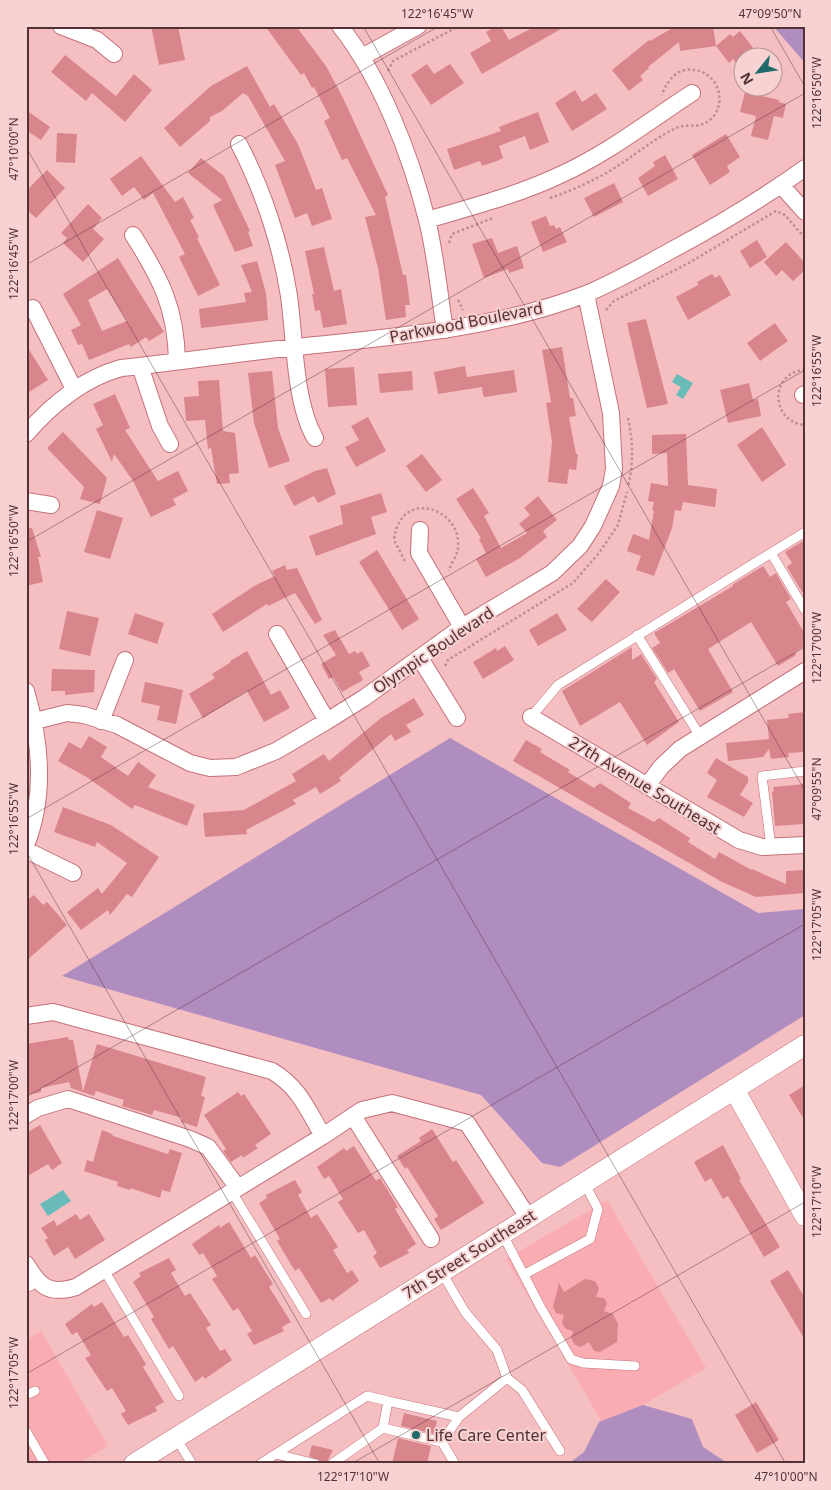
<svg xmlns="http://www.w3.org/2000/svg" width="831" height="1490" font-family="'Noto Sans',sans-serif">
	<rect width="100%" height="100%" fill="#f5bfc2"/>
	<path fill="#f9adb3" d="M607,1200L706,1368L605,1427L506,1259Z
		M41,1331L108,1446L78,1464H26V1340Z"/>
	<path fill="#af8dbf" d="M773,26H805V63Z
		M450,738L758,913L805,909V1015L560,1167L542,1163L481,1095L62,976Z
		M643,1405L692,1419L703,1447L729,1464H568L584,1452L599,1422Z"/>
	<path fill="#69bbba" d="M677,374L693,383L683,399L676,395L681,387L672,382Z
		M63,1190L71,1201L48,1216L40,1204Z"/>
	<path fill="#d8858c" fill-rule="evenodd" d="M151,26H178L185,60L159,65Z
		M265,26H296L326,66L343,98L388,195L385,197L403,275H406L410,305H405L406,317L386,320L378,268L365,217L376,215L347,158L342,160L324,121L330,118L314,87L312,88L304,73L301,75Z
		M497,26H501L509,40L536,26H566L482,74L470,53L491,41L486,32Z
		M676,26H713L716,46L680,51L679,42L648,67L649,68L640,76L643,80L629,91L612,70L649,40L650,41Z
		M740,31L761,58H744V72L733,59L729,63L716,46L730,34L733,37Z
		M65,55L116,96L134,74L152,90L125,122L92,93L86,101L51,72Z
		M427,64L434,74L450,64L464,83L431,105L411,75Z
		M247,66L270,107L274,104L298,144L316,190L322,188L332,219L312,226L307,213L295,218L275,165L285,161L248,96L243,93L222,111L210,117V121L180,147L164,128L211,86Z
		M575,90L582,102L596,93L607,109L572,131L555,103Z
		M745,92L779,100V102L786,104L783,118L774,116L768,140L751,136L756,116L740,112Z
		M26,110L50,127L41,140L26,130Z
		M538,112L549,142L530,150L525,136L499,146L503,158L497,161L482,166L480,161L454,170L447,149L501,131L499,127Z
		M57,133L77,134L75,163L56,162Z
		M726,134L740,157L727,166L730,172L710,185L692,155Z
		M665,155L678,179L648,196L638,178L655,166L653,162Z
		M141,156L175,202L183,197L194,218L190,220L199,237L197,238L220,285L198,296L179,257L185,254L153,193L144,200L134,187L122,196L110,179Z
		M201,158L224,176L250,231L248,232L253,246L235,252L213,205L222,200L188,173Z
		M47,170L65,188L36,218L26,209V191Z
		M614,183L623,202L594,217L584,198Z
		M88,204L102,218L93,229L104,239L83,262L63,243L67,238L61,233Z
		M546,216L550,226L554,225L556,229L560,227L567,242L543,252L531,222Z
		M492,238L498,253L517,246L524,268L509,273L508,269L484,278L472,244Z
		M757,240L767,257L750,268L740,251Z
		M786,242L805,263V270L793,281L782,270L776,276L764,262Z
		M324,247L334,291L341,289L347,324L323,328L320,310L315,311L312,294H314L305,251Z
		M118,258L164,332L149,341L146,337L131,347L129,344L89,360L82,344L78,345L71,330L81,325L63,294ZM107,289L127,321L102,331L88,300Z
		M257,261L266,293L268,320L201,328L199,309L246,302L244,293L252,292L241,265Z
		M712,274L715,278L720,275L731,295L688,320L676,297L698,285L697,282Z
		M646,319L668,404L647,408L627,323Z
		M775,323L788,341L760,361L747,343Z
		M26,345L48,380L26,394Z
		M562,347L570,398H573L576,416L569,417L576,454H578L576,470L569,469L567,484L548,482L552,442L546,403L551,402L542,350Z
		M465,366L467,377L514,370L517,392L485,397L483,396L482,387L438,394L434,372Z
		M354,367L357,405L328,407L325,369Z
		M272,371L278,428L290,461L269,468L254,423L248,373Z
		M412,371L413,390L380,393L378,374Z
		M219,380L223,431L235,433L239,473L229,474L230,483L217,484L211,448L208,449L205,420L186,421L184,397L199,396L198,381Z
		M749,383L753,400L758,399L761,416L728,423L720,390Z
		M115,394L130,428L125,430L158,481L178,471L188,491L173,499L176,505L151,517L133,481L114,454L112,462L96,429L103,425L93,404Z
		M368,417L386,451L356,467L345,447L359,440L351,426Z
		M762,427L786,465L762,482L737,445Z
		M63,432L107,478L100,504L80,499L84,487L47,448Z
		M686,434L688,485L717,489L715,507L683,502L681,511L675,510L672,528L654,576L636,570L641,556L627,551L633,534L649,540L654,510H652L654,502L648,501L651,483L668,486L667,453L652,454V435Z
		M422,454L442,480L426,492L406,466Z
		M327,468L336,494L318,503L314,496L294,506L284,486L315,471Z
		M473,488L489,513L484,516L501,548L527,533L519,524L530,515L524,508L538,496L557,520L543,531L547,537L520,558L486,577L476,559L486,553L479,539L481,538L456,499Z
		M381,493L387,512L371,517L376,534L316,556L309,536L343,524L340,506Z
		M97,510L123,518L110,559L84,552Z
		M32,528L41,557H38L43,582L26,586V529Z
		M805,540V591L802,592L787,567L792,563L785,552Z
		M377,550L419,619L402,630L359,562Z
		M285,565L287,570L297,568L322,620L315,624L295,593L268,606L267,604L223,632L212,614L256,585L275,576L272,571Z
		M763,566L770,577L776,573L791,599L786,602L805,634V646L795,652L796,655L778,666L751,622L708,649L733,692L700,711L674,669L668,673L652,648L660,643L654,633L733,586L732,585Z
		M606,579L620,592L592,622L577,609Z
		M67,611L99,618L90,656L59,649Z
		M135,613L164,623L157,644L128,634Z
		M557,613L567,630L538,646L529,630Z
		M335,630L349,654L355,651L357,654L362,651L370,666L359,672L363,680L342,692L333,677L329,679L321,664L336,655L323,635Z
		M505,646L514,660L483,679L473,662L496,648L497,651Z
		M632,647V660L641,654L657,679L654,682L679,722L647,745L620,702L580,726L562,691Z
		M247,651L271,695L280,690L290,708L264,722L247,691L203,718L189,694L215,678L212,674L231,662L230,661Z
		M52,669L95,670L94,692L65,695V691H51Z
		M145,682L183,690L176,724L157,720L160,706L141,702Z
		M414,698L424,715L406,725L411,732L395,741L391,734L339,778L341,781L320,794L316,787L293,800L296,804L246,830L247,834L205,837L203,813L244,810L296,781L292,774L324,754L329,761L381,718Z
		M805,712V752L788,753L789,757L771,759L769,749L763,757L728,761L726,743L769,739L767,720L789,718L788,714Z
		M89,736L107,747L101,757L128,776L138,762L156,775L148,787L195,805L187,826L135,805L132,809L88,778L58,761L69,742L81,749Z
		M526,740L542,749L540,752L570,770L568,772L594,788L600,783L631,803L628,808L654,822L659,818L690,838L688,842L715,859L719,852L752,870V869L786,884V871L805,870V893L756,897L722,882L513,761Z
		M716,758L748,777V782L740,795L753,803L744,817L707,797L717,780L707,773Z
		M805,784V824L775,826L772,791L774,792L773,787Z
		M63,807L111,825L159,857L132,897L127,894L110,915L108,910L81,930L67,912L98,888L102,894L127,863L97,842L95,847L54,832Z
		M34,895L43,905L47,902L67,925L26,961V901Z
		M68,1037L69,1040H73L83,1091L97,1044L206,1077L201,1096L205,1097L197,1127L181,1122L182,1118L154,1110L152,1115L122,1106L124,1100L96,1091L94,1096L71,1088L69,1082L41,1088V1092L28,1095L26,1044Z
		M805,1085V1121L789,1095Z
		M238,1092L241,1096L244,1094L271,1134L255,1145L258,1148L243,1158L242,1155L231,1162L223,1151L226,1149L204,1115Z
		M40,1125L62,1163L52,1170L48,1164L26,1177V1133Z
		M432,1129L453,1162L456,1160L484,1203L441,1230L434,1219L438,1216L407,1167L405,1169L397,1156L421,1141L419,1138Z
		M102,1130L112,1134L113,1136L168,1154L170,1149L182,1153L170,1192L162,1190L160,1198L130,1188V1190L117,1186L118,1182L84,1171L87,1160L93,1162Z
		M723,1145L741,1179L739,1180L780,1247L764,1257L728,1196L723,1199L711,1178L705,1182L694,1162Z
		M354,1146L376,1181L380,1178L398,1207L395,1209L416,1244L407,1250L409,1253L380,1268L373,1256L377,1253L364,1230L358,1233L338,1202L343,1199L329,1176L324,1179L317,1167L344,1148L346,1151Z
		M295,1180L302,1192L298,1195L311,1218L317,1214L338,1247L333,1250L347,1273L352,1270L359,1281L332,1301L330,1298L321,1303L299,1268L295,1271L277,1241L280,1239L259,1203L267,1198L266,1195Z
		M76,1214L80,1220L89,1214L105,1240L75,1259L68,1247L54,1256L45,1240L48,1238L41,1228L54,1220L57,1226Z
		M229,1222L251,1258L255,1255L273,1284L269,1287L291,1322L282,1327L284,1331L254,1345L247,1334L252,1331L238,1308L233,1311L212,1279L217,1276L203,1253L199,1255L192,1244L219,1225L220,1228Z
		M169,1258L176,1270L171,1273L185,1296L190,1293L211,1325L206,1328L220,1351L225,1349L232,1360L205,1379L203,1376L195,1382L173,1346L169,1349L151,1319L154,1317L133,1282L141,1276L139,1273Z
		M788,1270L805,1298V1340L770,1281Z
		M585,1279L595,1281L599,1288L596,1297L604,1298L607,1303L604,1311L613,1314L618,1324L617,1342L600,1352L594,1351L589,1342L581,1347L575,1345L571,1338L573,1331L566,1329L562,1323L564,1315L556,1313L553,1307L559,1283L564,1292Z
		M102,1302L124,1337L128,1335L146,1364L143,1367L164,1402L155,1407L157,1411L128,1425L121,1414L126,1411L112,1388L107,1391L85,1358L91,1355L77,1332L72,1335L65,1324L92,1304L94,1307Z
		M756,1402L779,1440L757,1453L735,1415Z
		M404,1413L437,1421L434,1434L401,1426Z
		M398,1438L431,1446L427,1464H392Z
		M312,1445L333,1450L326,1464L309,1456Z"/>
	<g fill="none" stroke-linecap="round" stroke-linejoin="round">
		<defs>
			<path id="service" d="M771,553L805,610
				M637,635L700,736
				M531,717L558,685L805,532
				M771,847L762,776L805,771
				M232,1192L306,1314
				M502,1233L541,1308L571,1359L583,1363L635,1366
				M104,1270L179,1396
				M525,1274L590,1239L598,1209L584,1182
				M26,1288L39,1281
				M507,1378L522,1390L560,1451
				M26,1395L35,1391
				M388,1401L459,1417L507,1378L497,1350L465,1312L441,1271
				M26,1431L45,1464
				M176,1438L192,1464
				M442,1442L459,1417
				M276,1454L316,1464
				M260,1464L367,1396L388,1401L383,1428
				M332,1464L383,1428L442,1442L455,1464"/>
			<path id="minor" d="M61,26L97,40L114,54
				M340,26C381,78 411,156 427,220C436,256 439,293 445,330
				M362,57L418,26
				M239,144C263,190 281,245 289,296C295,338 294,402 315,438
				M781,185L805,212
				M427,220C471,207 518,195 560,175C607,154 649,121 692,93
				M133,235C161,279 176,308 177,361
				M33,308L74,389
				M140,366L160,426L170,444
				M803,395L805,394
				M26,434C52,404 82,379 121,368C180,362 238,353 297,347C392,337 496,329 586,294C615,282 643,266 670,251C717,226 762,199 805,168
				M26,501L51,505
				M420,530L419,553L462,627
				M277,634L327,721
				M420,658L457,718
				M26,691C41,742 46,795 26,845
				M531,717L739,840L762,847L805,845
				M35,721L67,713L84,715L117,725L190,763L210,768L236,767L276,751L327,721L364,698L462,627L552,573L580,546L593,526L611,486L614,469L611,413L586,294
				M101,721L125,660
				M647,786L661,767L680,749L805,671
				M26,850L73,873
				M26,1016L53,1012L272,1071C300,1088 307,1109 323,1136
				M26,1115L38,1108L68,1099L190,1139L208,1147L238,1188
				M353,1116L431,1239
				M26,1264C40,1287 49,1295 76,1287L323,1136L362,1110L392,1103L467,1123L528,1217"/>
			<path id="tertiary" d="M734,1089L805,1216
				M134,1464L805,1045"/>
		</defs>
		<use href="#service" stroke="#c37179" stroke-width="10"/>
		<use href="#minor" stroke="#c37179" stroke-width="18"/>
		<use href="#tertiary" stroke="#c37179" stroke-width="21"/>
		<path stroke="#be8e91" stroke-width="2.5" stroke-dasharray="2.5 2.5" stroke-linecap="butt" d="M388,71L393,61L459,26
			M550,198C573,190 596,180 616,167C635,155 654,139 674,129C686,122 698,130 710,120C728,104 719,74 695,70C678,67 667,80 662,95
			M449,243L452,234L493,218
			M458,300L463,310
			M606,310L614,301L687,264L776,211L785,215L805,238
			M805,370C769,372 770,422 805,425
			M628,418C633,442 634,462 628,486
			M405,561L394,540C400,487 461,508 458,546C458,556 451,562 449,571
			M445,666L448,660L573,583L599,553L618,525L627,492"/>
		<use href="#service" stroke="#fff" stroke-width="9"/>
		<use href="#minor" stroke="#fff" stroke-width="16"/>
		<use href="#tertiary" stroke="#fff" stroke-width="20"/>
	</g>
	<path fill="none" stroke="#543134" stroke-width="1" stroke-opacity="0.45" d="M363,26L805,791M770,26L805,87M26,147L786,1464M26,265L439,26M26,542L805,93M26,819L805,370M26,851L380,1464M26,1097L805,647M26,1374L805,924M351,1464L805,1202"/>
	<circle fill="#1d6a69" stroke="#f6d2d3" stroke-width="2" cx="416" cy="1435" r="5"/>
	<g text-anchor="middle" stroke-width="4" stroke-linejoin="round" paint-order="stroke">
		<g font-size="16" fill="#543134" stroke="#f6d2d3">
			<text transform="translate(466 322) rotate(-11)" y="6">Parkwood Boulevard</text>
			<text transform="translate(433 650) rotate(-34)" y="6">Olympic Boulevard</text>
			<text transform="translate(645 785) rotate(31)" y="6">27th Avenue Southeast</text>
			<text transform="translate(469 1254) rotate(-32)" y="6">7th Street Southeast</text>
		</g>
		<g font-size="16" fill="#543134" stroke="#f6d2d3" text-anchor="start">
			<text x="426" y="1441">Life Care Center</text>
		</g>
	</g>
	<rect width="831" height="1490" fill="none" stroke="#f6d2d3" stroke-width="55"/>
	<g transform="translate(758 72) rotate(240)"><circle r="24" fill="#f6d2d3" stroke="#b59293"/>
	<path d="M0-4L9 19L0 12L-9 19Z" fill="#1d6a69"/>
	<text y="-8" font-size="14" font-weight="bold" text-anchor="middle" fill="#543134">N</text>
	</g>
	<rect x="28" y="28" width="776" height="1434" fill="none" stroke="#543134" stroke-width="2"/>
	<g font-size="12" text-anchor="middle" fill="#543134">
		<text x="437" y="18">122°16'45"W</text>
		<text x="770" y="18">47°09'50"N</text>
		<text transform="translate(817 93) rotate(-90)" y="4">122°16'50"W</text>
		<text transform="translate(14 149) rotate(-90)" y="4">47°10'00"N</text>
		<text transform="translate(14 264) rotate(-90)" y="4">122°16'45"W</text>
		<text transform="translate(817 371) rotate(-90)" y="4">122°16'55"W</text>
		<text transform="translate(14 541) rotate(-90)" y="4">122°16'50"W</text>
		<text transform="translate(817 648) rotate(-90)" y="4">122°17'00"W</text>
		<text transform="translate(817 789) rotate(-90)" y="4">47°09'55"N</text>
		<text transform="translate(14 819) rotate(-90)" y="4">122°16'55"W</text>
		<text transform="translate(817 925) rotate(-90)" y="4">122°17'05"W</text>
		<text transform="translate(14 1096) rotate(-90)" y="4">122°17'00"W</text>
		<text transform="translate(817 1202) rotate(-90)" y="4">122°17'10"W</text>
		<text transform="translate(14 1373) rotate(-90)" y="4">122°17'05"W</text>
		<text x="353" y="1481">122°17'10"W</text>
		<text x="786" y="1481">47°10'00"N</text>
	</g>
</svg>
